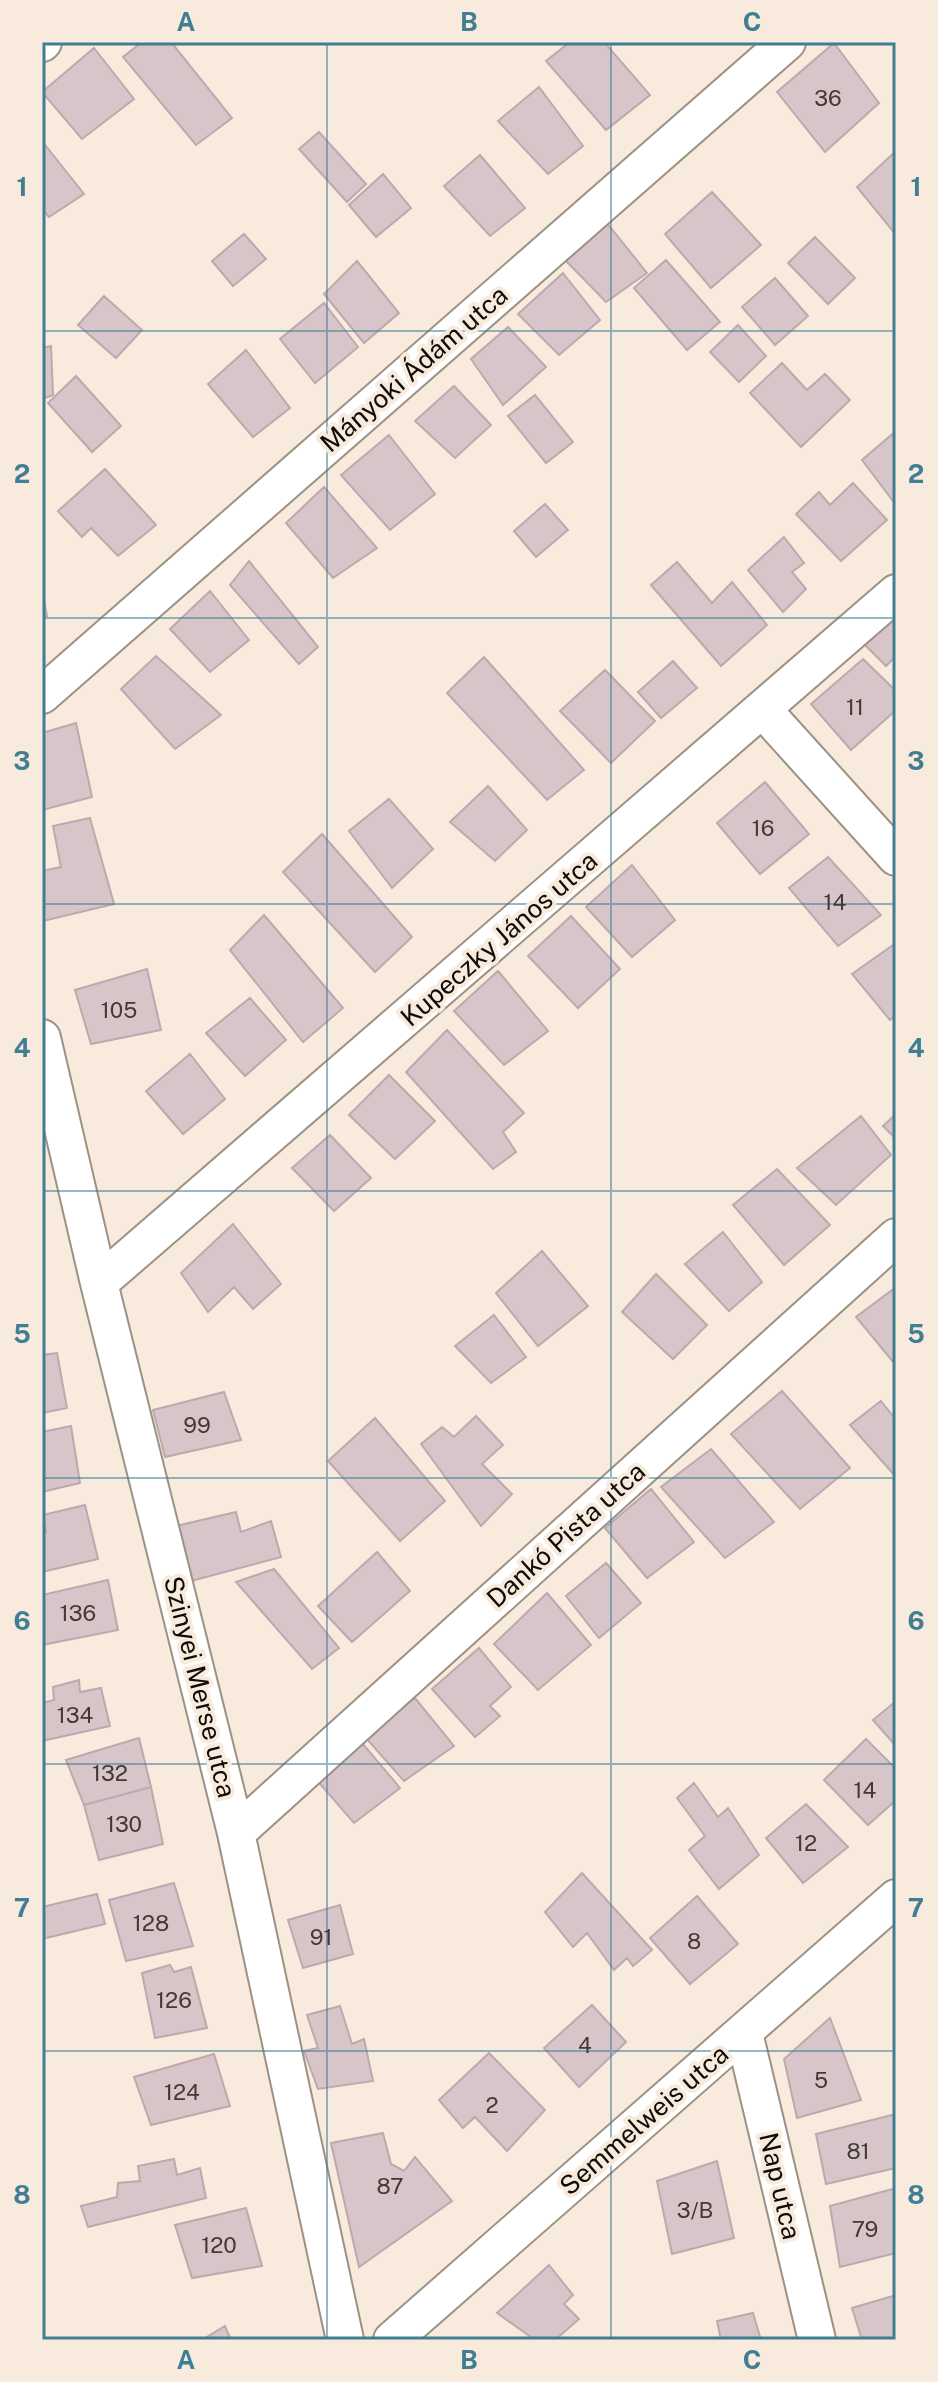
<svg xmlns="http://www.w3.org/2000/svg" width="938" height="2382" font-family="'Public Sans',sans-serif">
	<rect width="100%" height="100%" fill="#f8ebdd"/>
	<path fill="#d8c5ca" stroke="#bca9ae" stroke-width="2" d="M142,42H171L232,118L196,145L123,57Z
		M570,42H604L650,95L606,130L546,61Z
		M834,43L879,103L825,152L777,92Z
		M94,48L134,99L82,139L42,92Z
		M539,87L583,146L548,174L498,121Z
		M319,132L366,184L347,202L299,149Z
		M42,141L84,194L49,217L42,209Z
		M896,151V235L857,187Z
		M480,155L525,208L490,236L444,186Z
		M383,174L411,208L376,237L349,205Z
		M712,192L761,245L711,288L665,234Z
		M607,223L647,273L606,302L566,261Z
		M244,234L266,259L233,286L212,261Z
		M815,237L855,278L828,304L788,263Z
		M666,260L720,322L687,350L634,288Z
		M357,261L399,313L364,343L324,294Z
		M563,273L600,320L559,355L518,314Z
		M775,278L808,316L775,345L742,307Z
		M104,296L142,330L116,358L78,325Z
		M324,303L358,347L315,383L280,339Z
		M738,325L766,356L739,382L710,352Z
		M508,327L546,367L503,405L471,359Z
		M51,346L53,395L42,399V348Z
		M246,350L290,408L253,437L208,384Z
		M782,363L807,390L825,374L850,400L801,447L750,393Z
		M76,376L121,426L92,452L48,403Z
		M454,386L491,425L455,458L415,421Z
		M535,395L573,442L546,463L508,416Z
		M896,431V505L862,460Z
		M389,435L435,494L390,530L341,475Z
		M105,469L156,525L118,556L91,528L82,537L58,511Z
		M853,483L887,520L841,561L796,514L819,492L830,505Z
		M324,487L377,548L333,578L286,523Z
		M545,504L568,530L536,557L514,531Z
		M784,537L804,563L792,572L806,589L783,612L748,570Z
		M249,561L318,647L299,664L230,585Z
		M677,562L712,603L732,582L767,625L721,666L651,585Z
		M42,591L47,616L42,617Z
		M210,591L249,640L210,672L170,629Z
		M896,614V656L886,666L865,645Z
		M156,656L221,715L175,749L121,689Z
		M484,657L584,770L547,800L447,693Z
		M863,659L896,691V710L851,750L811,704Z
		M673,661L697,688L661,718L638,692Z
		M605,670L655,721L611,763L560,711Z
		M76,723L92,797L42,810V733Z
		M765,782L809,834L760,874L717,823Z
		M488,786L527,830L495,861L450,822Z
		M389,799L433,849L392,888L349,831Z
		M90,818L114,904L43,921L42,871L61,867L53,826Z
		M322,834L412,937L375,972L283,872Z
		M828,857L881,915L838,946L789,888Z
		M632,865L675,920L632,957L586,907Z
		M264,915L343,1008L303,1042L230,950Z
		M571,916L620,969L578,1008L528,956Z
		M896,943V1015L890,1020L852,974Z
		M147,969L161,1030L91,1044L75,990Z
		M498,971L548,1031L504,1065L454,1011Z
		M250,998L286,1040L245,1076L206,1033Z
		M447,1030L524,1113L503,1132L516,1152L493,1169L406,1072Z
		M190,1054L225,1099L183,1134L146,1091Z
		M389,1075L435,1121L395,1159L349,1115Z
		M896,1114V1139L883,1126Z
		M861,1116L891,1155L836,1205L797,1168Z
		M330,1135L371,1178L334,1211L292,1168Z
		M777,1169L830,1225L784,1265L733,1205Z
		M233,1224L281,1284L253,1309L234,1287L208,1312L181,1273Z
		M723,1232L762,1282L729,1311L685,1264Z
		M542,1251L588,1306L538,1346L496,1293Z
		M656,1274L707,1325L673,1359L622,1312Z
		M896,1287V1361L894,1363L856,1317Z
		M494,1315L526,1357L491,1383L455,1346Z
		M57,1353L67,1408L42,1413V1355Z
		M782,1391L850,1468L800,1509L731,1434Z
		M224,1392L241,1440L165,1457L153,1410Z
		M881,1401L896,1420V1477L850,1425Z
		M476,1416L503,1445L482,1464L512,1494L481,1526L421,1444L442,1427L454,1437Z
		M375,1418L445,1501L400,1541L328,1461Z
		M71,1426L80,1483L42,1492V1432Z
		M711,1449L774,1522L725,1558L661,1487Z
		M651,1489L694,1542L647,1578L605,1528Z
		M85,1505L98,1559L42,1572V1533L46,1532L43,1515Z
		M236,1512L241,1532L271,1521L281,1557L191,1581L176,1526Z
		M377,1552L410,1591L352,1642L318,1606Z
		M606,1563L641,1603L599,1638L566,1596Z
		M274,1569L339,1648L312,1669L236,1582Z
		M108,1580L118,1630L42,1645V1595Z
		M547,1593L591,1645L538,1690L494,1644Z
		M479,1648L511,1687L490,1706L500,1716L475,1737L432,1689Z
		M79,1680L80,1692L101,1688L110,1726L42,1741V1703L54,1700L53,1687Z
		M415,1698L454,1746L404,1781L365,1737Z
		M896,1701V1746L873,1720Z
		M357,1737L400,1788L354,1823L314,1777Z
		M139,1738L151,1787L84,1805L66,1760Z
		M866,1739L896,1769V1800L868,1825L824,1780Z
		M694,1783L718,1817L728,1808L759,1855L719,1889L689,1850L705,1836L677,1798Z
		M151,1787L163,1844L99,1860L84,1805Z
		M806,1804L848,1847L803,1883L766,1838Z
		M582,1873L652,1950L633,1966L627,1958L614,1970L587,1933L573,1947L545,1912Z
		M174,1883L193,1946L126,1961L109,1900Z
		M97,1894L105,1924L42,1939V1907Z
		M697,1896L738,1944L690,1984L650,1938Z
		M340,1905L353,1954L303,1968L288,1920Z
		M170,1965L174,1972L191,1967L207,2028L155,2038L142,1973Z
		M592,2005L626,2042L579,2087L544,2048Z
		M340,2006L352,2044L364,2039L373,2081L318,2089L304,2051L318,2048L307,2015Z
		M830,2018L861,2100L797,2118L784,2059Z
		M489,2053L545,2110L507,2151L475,2117L463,2128L439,2100Z
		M214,2054L230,2106L151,2125L134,2077Z
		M896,2114V2168L826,2184L816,2134Z
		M383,2133L391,2164L404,2171L415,2157L452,2201L359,2267L331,2143Z
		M174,2159L177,2175L200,2168L206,2198L88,2227L81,2206L117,2197L118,2183L140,2181L138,2166Z
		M717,2161L734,2238L672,2254L657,2181Z
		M896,2188V2253L840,2267L830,2206Z
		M246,2208L262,2266L192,2278L175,2225Z
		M549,2265L573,2295L564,2304L579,2319L555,2340H535L497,2313Z
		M896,2295V2340H862L852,2308Z
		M753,2313L761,2340H721L717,2321Z
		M225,2326L231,2340H202Z"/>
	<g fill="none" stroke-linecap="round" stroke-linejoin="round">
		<defs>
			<path id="minor" d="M42,43L43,42
				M42,695L787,42
				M764,711L896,857
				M42,1038L99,1283L236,1833L345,2340
				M99,1283L896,593
				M236,1833L896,1237
				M744,2033L817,2340
				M392,2340L896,1898"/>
		</defs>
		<use href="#minor" stroke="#9d9184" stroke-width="40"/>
		<use href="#minor" stroke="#fff" stroke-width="36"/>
	</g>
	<path fill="none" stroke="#3f7e93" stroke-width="2" stroke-opacity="0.55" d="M327,42V2340M611,42V2340M42,331H896M42,618H896M42,904H896M42,1191H896M42,1478H896M42,1764H896M42,2051H896"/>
	<g text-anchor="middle" stroke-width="8" stroke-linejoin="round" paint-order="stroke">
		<g font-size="22" fill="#413a38">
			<text x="828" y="106">36</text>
			<text x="855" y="715">11</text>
			<text x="763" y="836">16</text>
			<text x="835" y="910">14</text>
			<text x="119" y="1018">105</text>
			<text x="197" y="1433">99</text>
			<text x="78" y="1621">136</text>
			<text x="75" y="1723">134</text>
			<text x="110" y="1781">132</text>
			<text x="865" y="1798">14</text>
			<text x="124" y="1832">130</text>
			<text x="806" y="1851">12</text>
			<text x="151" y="1931">128</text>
			<text x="321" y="1945">91</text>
			<text x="694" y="1949">8</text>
			<text x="174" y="2008">126</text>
			<text x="585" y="2053">4</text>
			<text x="821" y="2088">5</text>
			<text x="182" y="2100">124</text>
			<text x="492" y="2113">2</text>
			<text x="858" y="2159">81</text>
			<text x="390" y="2194">87</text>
			<text x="695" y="2218">3/B</text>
			<text x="865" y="2237">79</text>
			<text x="219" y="2253">120</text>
		</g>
		<g font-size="26" fill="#0f0b07" stroke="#f8ebdd">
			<text transform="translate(414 369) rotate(-41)" y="9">Mányoki Ádám utca</text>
			<text transform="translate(499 939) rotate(-41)" y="9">Kupeczky János utca</text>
			<text transform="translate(566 1535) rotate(-42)" y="9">Dankó Pista utca</text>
			<text transform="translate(200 1687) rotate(76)" y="9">Szinyei Merse utca</text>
			<text transform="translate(644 2120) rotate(-41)" y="9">Semmelweis utca</text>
			<text transform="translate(780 2186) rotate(77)" y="9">Nap utca</text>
		</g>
	</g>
	<rect width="938" height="2382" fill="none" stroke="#f8ebdd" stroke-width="88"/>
	<rect x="44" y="44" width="850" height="2294" fill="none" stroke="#3f7e93" stroke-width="3"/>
	<g font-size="26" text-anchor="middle" font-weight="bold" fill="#3f7e93">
		<text x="186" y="31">A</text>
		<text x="469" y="31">B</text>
		<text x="752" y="31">C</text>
		<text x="22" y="196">1</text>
		<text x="916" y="196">1</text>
		<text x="22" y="483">2</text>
		<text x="916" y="483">2</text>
		<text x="22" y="770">3</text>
		<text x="916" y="770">3</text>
		<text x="22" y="1057">4</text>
		<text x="916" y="1057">4</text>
		<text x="22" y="1343">5</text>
		<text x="916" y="1343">5</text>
		<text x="22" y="1630">6</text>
		<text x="916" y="1630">6</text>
		<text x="22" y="1917">7</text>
		<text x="916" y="1917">7</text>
		<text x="22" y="2204">8</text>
		<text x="916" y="2204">8</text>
		<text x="186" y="2369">A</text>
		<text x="469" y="2369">B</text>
		<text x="752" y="2369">C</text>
	</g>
</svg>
